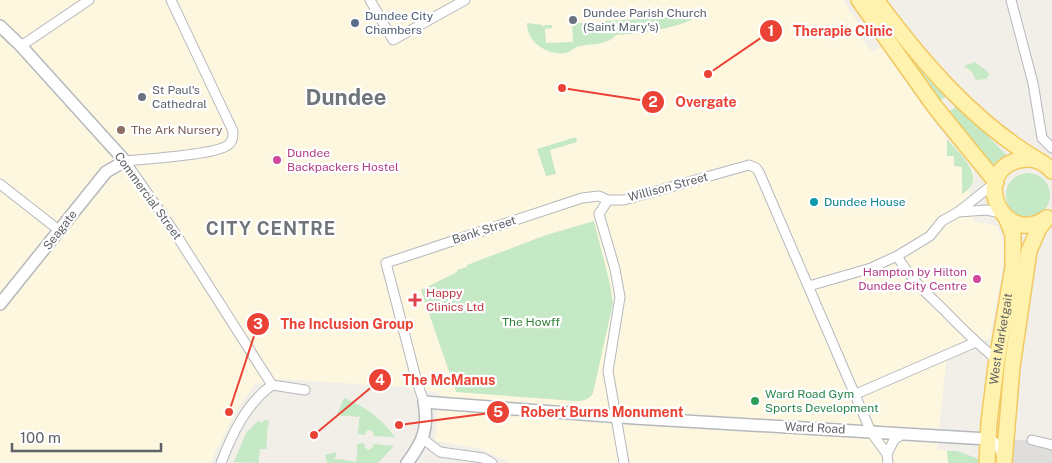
<svg xmlns="http://www.w3.org/2000/svg" width="1052" height="463" font-family="'Public Sans',sans-serif">
	<rect width="100%" height="100%" fill="#f1efe8"/>
	<path fill="#fef7e0" d="M0,0H843L862,29L863,34L861,37L872,52L881,47L939,129L973,171L974,180L969,189L974,222L991,224L997,227L1006,248L990,339L963,342L945,350L946,363L937,449L947,451L948,463H510L479,448L435,441L439,393L402,387L281,379L255,384L239,406L210,463H0Z"/>
	<path fill="#e0deda" d="M1005,440H1032L1052,445V463H1004Z"/>
	<path fill="#c5e8c5" d="M691,9L692,20C667,30 643,33 616,35C608,45 592,44 580,46C574,47 571,52 566,53C548,56 526,42 527,23L543,25V27L545,25H552V28L545,29L546,43L573,42L572,23H584L585,32L603,31V21L660,18V14H664L665,12L675,11L676,14V11Z
		M911,60L948,95L938,102Z
		M975,62L988,72L989,75L986,79L976,80L972,72L964,66Z
		M958,105L1009,158L996,169L947,113Z
		M576,137L577,142L550,150L556,174L546,176L537,149Z
		M947,139C960,155 989,178 962,194V167L954,166V156H947Z
		M1006 195a22 22 0 1 1 44 0a22 22 0 1 1-44 0Z
		M594,221L610,284L613,303L593,393C588,401 582,401 575,401L456,392L421,290L457,272V270L467,267V265L546,235Z
		M344,398C366,407 381,418 395,437L374,436L373,432L371,430L366,431L365,435L358,434V427L360,426H359V419H361L359,416L357,417L350,416V415L348,416H341L340,414L337,415Z
		M264,420L269,421L267,430V443H266L267,449H259L260,450L259,457L258,458H259V463L234,462L246,433L258,421L262,423Z
		M364,443L365,448L369,450L372,448L374,444L394,446L378,463H327L325,455L336,452V457L334,458L336,460L338,459L356,462L357,460L356,459L358,450H357V444Z
		M947,451H957L979,459L980,463H948Z"/>
	<g fill="none" stroke-linecap="round" stroke-linejoin="round">
		<defs>
			<path id="minor" d="M171,0L233,131C233,137 233,141 228,145C216,155 144,159 125,161L175,233L272,385
				M370,0L393,40L465,0
				M1011,0L1033,83L1042,138L1052,148
				M21,46L89,0
				M0,184L60,231
				M608,200L599,214L615,269L620,297L608,371L624,463
				M958,212L986,210L1002,213
				M897,256C910,278 925,292 943,309C960,327 978,344 997,360
				M809,286L871,268L897,256L930,236L942,221L958,212L996,182
				M856,394L976,342
				M424,402L417,382L386,263L582,198L599,196L608,200H624L749,165L756,168L759,172L871,432L887,454L888,463
				M423,439L440,452L483,458L492,463
				M1032,440L1052,445
				M887,454L894,440L903,434
				M221,463C232,434 246,404 272,385L305,390"/>
			<path id="tertiary" d="M0,26L21,46L125,161L106,172L0,304
				M407,463C423,442 429,428 424,402L634,418L988,439L1000,447L1004,459"/>
			<g id="primary">
				<path d="M859,0L935,107L996,182"/>
				<path d="M876,0C922,62 974,123 1041,162"/>
				<path d="M1047,218C1002,249 969,170 1020,160C1033,157 1044,162 1052,171"/>
				<path id="s1" d="M987,463L989,422L996,366L1013,267V235L1006,217"/>
				<path d="M1004,463L1012,367L1029,251L1039,228L1047,218"/>
			</g>
		</defs>
		<use href="#minor" stroke="#b5b8bc" stroke-width="11"/>
		<use href="#tertiary" stroke="#b5b8bc" stroke-width="14"/>
		<use href="#primary" stroke="#f2c960" stroke-width="18"/>
		<use href="#minor" stroke="#fff" stroke-width="9"/>
		<use href="#tertiary" stroke="#fff" stroke-width="11"/>
		<use href="#primary" stroke="#fff2af" stroke-width="15"/>
	</g>
	<g fill="#6b7280" stroke="#fff" stroke-width="2">
		<circle cx="573" cy="20" r="5"/>
		<circle cx="142" cy="97" r="5"/>
	</g>
	<circle fill="#5c6f8a" stroke="#fff" stroke-width="2" cx="355" cy="23" r="5"/>
	<circle fill="#8d6e63" stroke="#fff" stroke-width="2" cx="121" cy="130" r="5"/>
	<g fill="#d1479c" stroke="#fff" stroke-width="2">
		<circle cx="277" cy="160" r="5"/>
		<circle cx="977" cy="279" r="5"/>
	</g>
	<circle fill="#0f9aa8" stroke="#fff" stroke-width="2" cx="814" cy="202" r="5"/>
	<path fill="#e0444e" stroke="#fff" stroke-width="2" d="M412.5 292.5h5v5h5v5h-5v5h-5v-5h-5v-5h5z"/>
	<circle fill="#2e9e5b" stroke="#fff" stroke-width="2" cx="755" cy="401" r="5"/>
	<g text-anchor="middle" stroke-width="4.5" stroke-linejoin="round" paint-order="stroke">
		<g font-size="12" fill="#5b616d" stroke="#fff" text-anchor="start">
			<text x="583" y="17">Dundee Parish Church<tspan x="583" dy="14">(Saint Mary's)</tspan></text>
			<text x="152" y="94">St Paul's<tspan x="152" dy="14">Cathedral</tspan></text>
		</g>
		<g font-size="12" fill="#4e5e75" stroke="#fff" text-anchor="start">
			<text x="365" y="20">Dundee City<tspan x="365" dy="14">Chambers</tspan></text>
		</g>
		<g font-size="12" fill="#785e54" stroke="#fff" text-anchor="start">
			<text x="131" y="134">The Ark Nursery</text>
		</g>
		<g font-size="12" fill="#b23c85" stroke="#fff" text-anchor="start">
			<text x="287" y="157">Dundee<tspan x="287" dy="14">Backpackers Hostel</tspan></text>
			<text x="967" y="276" text-anchor="end">Hampton by Hilton<tspan x="967" dy="14">Dundee City Centre</tspan></text>
		</g>
		<g font-size="12" fill="#5f6368" stroke="#fff">
			<text transform="translate(668 187) rotate(-15)" y="4">Willison Street</text>
			<text transform="translate(148 196) rotate(54)" y="4">Commercial Street</text>
			<text transform="translate(60 230) rotate(-52)" y="4">Seagate</text>
			<text transform="translate(484 230) rotate(-18)" y="4">Bank Street</text>
			<text dy="4" stroke="none"><textPath href="#s1" startOffset="125">West Marketgait</textPath></text>
			<text transform="translate(815 428) rotate(3)" y="4">Ward Road</text>
		</g>
		<g font-size="12" fill="#0d838f" stroke="#fff" text-anchor="start">
			<text x="824" y="206">Dundee House</text>
		</g>
		<g font-size="12" fill="#be3a42" stroke="#fff" text-anchor="start">
			<text x="426" y="297">Happy<tspan x="426" dy="14">Clinics Ltd</tspan></text>
		</g>
		<g font-size="12" fill="#348238" stroke="#fff">
			<text x="531" y="326">The Howff</text>
		</g>
		<g font-size="12" fill="#27864d" stroke="#fff" text-anchor="start">
			<text x="765" y="398">Ward Road Gym<tspan x="765" dy="14">Sports Development</tspan></text>
		</g>
		<g font-size="18" font-weight="bold" letter-spacing="1" fill="#70757a" stroke="#fff">
			<text x="271" y="235">CITY CENTRE</text>
		</g>
		<g font-size="22" font-weight="bold" fill="#70757a" stroke="#fff">
			<text x="346" y="105">Dundee</text>
		</g>
	</g>
	<path fill="none" stroke="#ea4335" stroke-width="2" d="M708 74L771 31M562 88L653 102M229 412L258 324M314 435L380 380M399 425L498 412"/>
	<g fill="#ea4335" stroke="#fff" stroke-width="2">
		<circle cx="708" cy="74" r="5"/>
		<circle cx="562" cy="88" r="5"/>
		<circle cx="229" cy="412" r="5"/>
		<circle cx="314" cy="435" r="5"/>
		<circle cx="399" cy="425" r="5"/>
		<circle cx="771" cy="31" r="12"/>
		<circle cx="653" cy="102" r="12"/>
		<circle cx="258" cy="324" r="12"/>
		<circle cx="380" cy="380" r="12"/>
		<circle cx="498" cy="412" r="12"/>
	</g>
	<g font-size="15" text-anchor="middle" font-weight="bold" fill="#fff">
		<text x="771" y="36">1</text>
		<text x="653" y="107">2</text>
		<text x="258" y="329">3</text>
		<text x="380" y="385">4</text>
		<text x="498" y="417">5</text>
	</g>
	<g font-size="14" text-anchor="middle" font-weight="bold" fill="#ea4335" stroke="#fff" stroke-width="4.5" stroke-linejoin="round" paint-order="stroke">
		<text x="843" y="36">Therapie Clinic</text>
		<text x="706" y="107">Overgate</text>
		<text x="347" y="329">The Inclusion Group</text>
		<text x="449" y="385">The McManus</text>
		<text x="602" y="417">Robert Burns Monument</text>
	</g>
	<path d="M12 443v8h149v-8" fill="none" stroke="#5f6368" stroke-width="2.5"/>
	<text x="20" y="443" font-size="15" fill="#5f6368" stroke="#ffffff" stroke-width="4" paint-order="stroke">100 m</text>
</svg>
